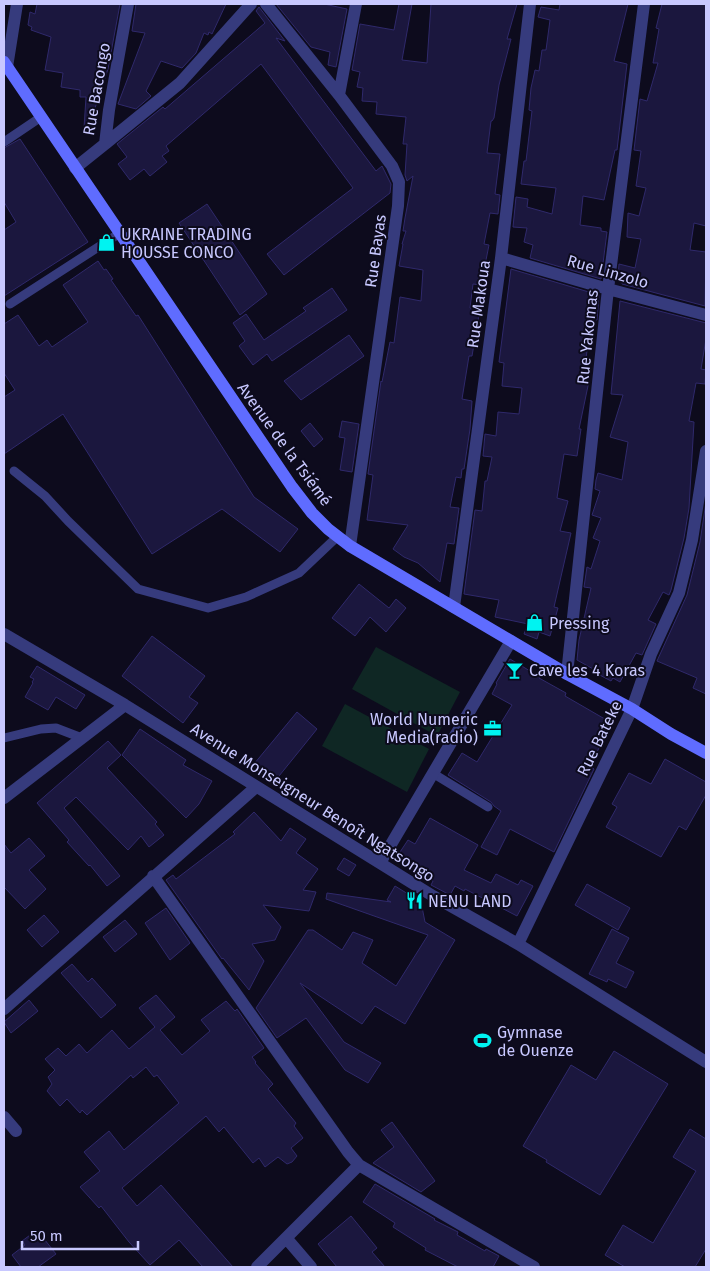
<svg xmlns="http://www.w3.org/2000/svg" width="710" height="1271" font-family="'Fira Sans',sans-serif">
	<rect width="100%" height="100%" fill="#0d0b1d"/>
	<path fill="#0f2724" d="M376,647L460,692L437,736L352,689Z
		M345,704L429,749L407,792L322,746Z"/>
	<path fill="#1b173e" stroke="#2f296b" d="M37,4H120L108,69L88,129L84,128L86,97H80V90L61,87L63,73L45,70L51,37L31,30L32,27L28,25L30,12L35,14Z
		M136,4H226L212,34L209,32L208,35L204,33L196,53L182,68L161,61L146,91L151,96L136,109L118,104L145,33L132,31Z
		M276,4H324L347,9L336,67L328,65L330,52L311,47Z
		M399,4H412L402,60L427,63L431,4H517L507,39H511L499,85L494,118L492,121H491L487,153L500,154L495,194L500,195L498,214L490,213L484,244L489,245L481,285L473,284L470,308L480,309L472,356H469L462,399L472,401L470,429L464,469H462L461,478L456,477L450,507L459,508L454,544L447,543L440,582L418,563L404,557L393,549L408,525L367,520L373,475L368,474L381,381L382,382L390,342L394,343L400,297L421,301L423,270L399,266L403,244H402L406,231H403L405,218L413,176L407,181L405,175L407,144H403L406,117L376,114L377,102L362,101L363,88L357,87L360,72L352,70L360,24L394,30Z
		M560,4H628L614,61L627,64L617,150H615L604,200L583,196L580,225L601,228V231L607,232L601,279L530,258L533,245L524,242L527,228L513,227L516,197L528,199L527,207L552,214L556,188L521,184L524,161H526L532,111L529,110L531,88L535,70L539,71L542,50H546L550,20L538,17L541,7L559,10Z
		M662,4H706V226L694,223L690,250L706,252L705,306L622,284L623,279H618L619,264L635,268L641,239L627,237L628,213L639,216L646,188L636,186L641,151L634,150L640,99L647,101L658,63H653L659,29L656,28Z
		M259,7L285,41L276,38L376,171L382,166L391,184L390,193L284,275L267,254L353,188L261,64L166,146L169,151L162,156L167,162L150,176L144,169L130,180L118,164L127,157L117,144L163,107L165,109L265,23L256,11Z
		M20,139L88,242L4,296V230L16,222L4,202V148Z
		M207,204L267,294L240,315L179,223Z
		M98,261L104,270L106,269L113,279L111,280L136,316L138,315L254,497L298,529L280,552L222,509L152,554L63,414L4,454V397L15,390L4,373V324L18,315L39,346L47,340L52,347L88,322L63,285Z
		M511,269L599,295L597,320L593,319L588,344L586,358L591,359L586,381H589L579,429H581L577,456L564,454L557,498L568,501L560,531L571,533L554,607L558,608L550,636L539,632L537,639L524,634L528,624L495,617L499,600L464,594L475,510L482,511L485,481H487L492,457L483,456L485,434L496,436L498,412L519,414L522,388L502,386L504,363L499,362Z
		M332,288L347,310L272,361L267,354L253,365L239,346L245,341L233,323L246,314L264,340L306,311L303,308Z
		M620,301L706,323V339L701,369L706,370L705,384L696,383L689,421L694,422L689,508L684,538L671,590L669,595L663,592L648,620L656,624L642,655L636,653L620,682L613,678L611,681L594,672L595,670L577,660L579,640L591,588L584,587L587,567L591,569L600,541L593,538L601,518L592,515L600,491L595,489L596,480L598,473L622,480L628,442L610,437L623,395L611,394Z
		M349,335L364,356L301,400L284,381Z
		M342,421L359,424L352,472L340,470L345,438L339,437Z
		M310,423L323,439L314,447L301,431Z
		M706,502V694L693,688L697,678L657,661L687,595L700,542Z
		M359,584L389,608L396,599L406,608L386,632L370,617L355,636L332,618Z
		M152,636L205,676L189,697L198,703L183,723L122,676Z
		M510,659L540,677L539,678L566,693L565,696L610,722L608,725L610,726L590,766L594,769L554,852L510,829L497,855L481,847L501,811L494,806L491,802L448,775L462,753L477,762L512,705L492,694L497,684L496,683Z
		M37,666L85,695L76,709L56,697L48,710L25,697L33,683L32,682L34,679L30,677Z
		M297,712L317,729L275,781L254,764Z
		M140,729L186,760L183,765L212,781L199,804L186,818L122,755Z
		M108,741L121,755L107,768L157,822L155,824L164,835L149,847L141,836L128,850L76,797L64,808L120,876L107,886L90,865L89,866L67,842L69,840L37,803Z
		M665,759L706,782V795L686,830L679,826L661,857L606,827L617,807L612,804L629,773L651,784Z
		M254,812L281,841L290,828L306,839L296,853L318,869L303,890L316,892L309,911L263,905L281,927L275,940L252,944L264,961L249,990L223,958L222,959L166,880L173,875L176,879L235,834L233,832Z
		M430,818L478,845L464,870L491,883L496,874L518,885L521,880L533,886L517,916L465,889L464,891L455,886L450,895L431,885L433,881L396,858L408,840L415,844Z
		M29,838L45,856L29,870L46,889L25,909L4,887V844L11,853Z
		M344,858L356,865L349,876L337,869Z
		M587,884L630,908L618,930L575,905Z
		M395,886L421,902L425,922L455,940L405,1024L375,1006L362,1024L300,983L344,1042L381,1063L368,1083L345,1070L306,1018L277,1038L256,1008L308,930H313L342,950L353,932L373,940L362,963L396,986L428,935L326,899L327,893L391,902L387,900Z
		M166,908L190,943L170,960L145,923Z
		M44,915L59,932L42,947L27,930Z
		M125,920L137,934L115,952L103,937Z
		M612,929L629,938L616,963L634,972L626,988L608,979L607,982L589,974Z
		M72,964L88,982L92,978L116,1005L101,1018L61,973Z
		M156,995L175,1017L160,1030L182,1055L210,1031L201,1020L226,1001L235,1011L237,1009L264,1048L252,1057L256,1062L255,1063L273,1084L268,1089L296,1123L294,1126L303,1138L291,1148L297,1156L292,1162L287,1164L278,1157L265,1167L259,1158L253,1163L224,1127L219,1132L206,1116L122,1188L137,1206L161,1185L233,1267H203L179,1240L150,1265L129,1242L101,1206L99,1208L80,1187L100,1171L84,1152L109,1131L124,1150L179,1103L157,1075L154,1077L146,1067L133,1078L131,1075L87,1115L82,1110L80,1113L67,1099L60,1106L47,1091L52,1084L48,1077L55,1070L45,1059L58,1048L66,1056L79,1044L87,1053L112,1030L129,1049L155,1027L139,1008Z
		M29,1000L38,1011L11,1033L4,1022Z
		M614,1051L668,1084L600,1195L546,1162L547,1160L523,1146L571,1065L596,1080Z
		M392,1122L435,1181L421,1192L373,1163L394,1147L381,1130Z
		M690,1129L706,1139V1249L695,1267H625L605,1255L623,1225L653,1243L696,1171L673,1157Z
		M375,1184L435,1219L434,1220L458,1232L457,1235L485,1251L486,1249L499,1256L493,1267H458L425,1250L426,1248L393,1227L395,1223L363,1202Z
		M351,1216L377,1248L372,1252L385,1267H337L318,1244Z
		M37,1230L56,1254L38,1267H21L12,1255L25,1245L22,1241Z"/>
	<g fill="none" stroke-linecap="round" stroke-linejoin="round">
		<path stroke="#363b7d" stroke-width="9" d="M4,142L41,117
			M10,304L120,233
			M14,471L45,496L68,521L138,589L208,608L246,597L299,573L338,536
			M4,738L41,729L56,728L82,738
			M434,774L488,807"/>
		<path stroke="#363b7d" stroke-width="12" d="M266,4L339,95L392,166L399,182L398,206L350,546
			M7,67L17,4
			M339,95L356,4
			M105,144L180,83L251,4
			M75,168L105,144L109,110L128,4
			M501,258L608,289L706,315
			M454,607L501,258L530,4
			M4,634L125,705L433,896L518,944L706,1062
			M567,674L608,289L644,4
			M4,798L125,705
			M380,863L511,641
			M153,876L348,1152L359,1165L534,1267
			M518,944L632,709L651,654L679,593L692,540L706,451
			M4,1009L256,787
			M4,1117L16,1131
			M287,1239L311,1267
			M257,1267L359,1165"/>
		<path stroke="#5f6cff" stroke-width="12" d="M4,62L292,487L312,513L328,529L350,546L567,674L632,709L671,734L706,753"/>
	</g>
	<defs>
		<symbol id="shop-bare" viewBox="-9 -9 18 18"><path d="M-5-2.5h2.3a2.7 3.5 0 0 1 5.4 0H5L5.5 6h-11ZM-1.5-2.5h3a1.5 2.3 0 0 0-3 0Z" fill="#00f3f1" stroke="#0d0b1d" stroke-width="2.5" paint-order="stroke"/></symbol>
		<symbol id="bar-bare" viewBox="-9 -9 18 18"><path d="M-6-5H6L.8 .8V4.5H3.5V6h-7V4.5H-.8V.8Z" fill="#00f3f1" stroke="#0d0b1d" stroke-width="2.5" paint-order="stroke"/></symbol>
		<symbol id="office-bare" viewBox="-9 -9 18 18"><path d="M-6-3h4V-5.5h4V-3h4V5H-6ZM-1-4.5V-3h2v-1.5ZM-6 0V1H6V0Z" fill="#00f3f1" stroke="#0d0b1d" stroke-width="2.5" paint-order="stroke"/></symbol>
		<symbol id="restaurant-bare" viewBox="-9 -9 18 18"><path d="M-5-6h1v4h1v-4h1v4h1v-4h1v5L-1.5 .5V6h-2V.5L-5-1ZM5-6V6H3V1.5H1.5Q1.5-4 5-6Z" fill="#00f3f1" stroke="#0d0b1d" stroke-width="2.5" paint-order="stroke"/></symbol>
		<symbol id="stadium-bare" viewBox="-9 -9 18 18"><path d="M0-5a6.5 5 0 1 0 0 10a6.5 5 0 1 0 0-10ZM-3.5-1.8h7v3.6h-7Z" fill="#00f3f1" stroke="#0d0b1d" stroke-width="2.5" paint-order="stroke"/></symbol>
	</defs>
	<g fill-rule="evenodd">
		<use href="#shop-bare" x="94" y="230" width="25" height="25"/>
		<use href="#shop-bare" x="522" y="610" width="25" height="25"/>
		<use href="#bar-bare" x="502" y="658" width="25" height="25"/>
		<use href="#office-bare" x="480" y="716" width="25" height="25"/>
		<use href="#restaurant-bare" x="402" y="888" width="25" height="25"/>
		<use href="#stadium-bare" x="470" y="1028" width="25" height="25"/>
	</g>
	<g text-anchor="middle" stroke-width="4" stroke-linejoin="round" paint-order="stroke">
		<g font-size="16" fill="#c8c8ff" stroke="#0d0b1d">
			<text transform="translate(96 89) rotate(-80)" y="6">Rue Bacongo</text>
			<text transform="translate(375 251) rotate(-82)" y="6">Rue Bayas</text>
			<text transform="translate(608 271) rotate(16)" y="6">Rue Linzolo</text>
			<text transform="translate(478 304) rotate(-82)" y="6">Rue Makoua</text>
			<text transform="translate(587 337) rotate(-84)" y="6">Rue Yakomas</text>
			<text transform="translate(285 444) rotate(54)" y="6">Avenue de la Tsiémé</text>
			<text transform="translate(599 738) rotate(-64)" y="6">Rue Bateke</text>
			<text transform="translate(313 802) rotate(32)" y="6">Avenue Monseigneur Benoît Ngatsongo</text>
		</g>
		<g font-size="16" fill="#c8c8ff" stroke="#0d0b1d" text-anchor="start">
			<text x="121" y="240">UKRAINE TRADING<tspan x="121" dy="18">HOUSSE CONCO</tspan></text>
			<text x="549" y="629">Pressing</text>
			<text x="529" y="676">Cave les 4 Koras</text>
			<text x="478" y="725" text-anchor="end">World Numeric<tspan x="478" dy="18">Media(radio)</tspan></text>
			<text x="428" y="907">NENU LAND</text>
			<text x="497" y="1038">Gymnase<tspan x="497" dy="18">de Ouenze</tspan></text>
		</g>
	</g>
	<rect width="710" height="1271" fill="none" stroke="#c8c8ff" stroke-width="10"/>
	<path d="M22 1241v8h116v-8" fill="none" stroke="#c8c8ff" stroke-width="2.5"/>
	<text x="30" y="1241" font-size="15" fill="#c8c8ff" stroke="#0d0b1d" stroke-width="4" paint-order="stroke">50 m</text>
</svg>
